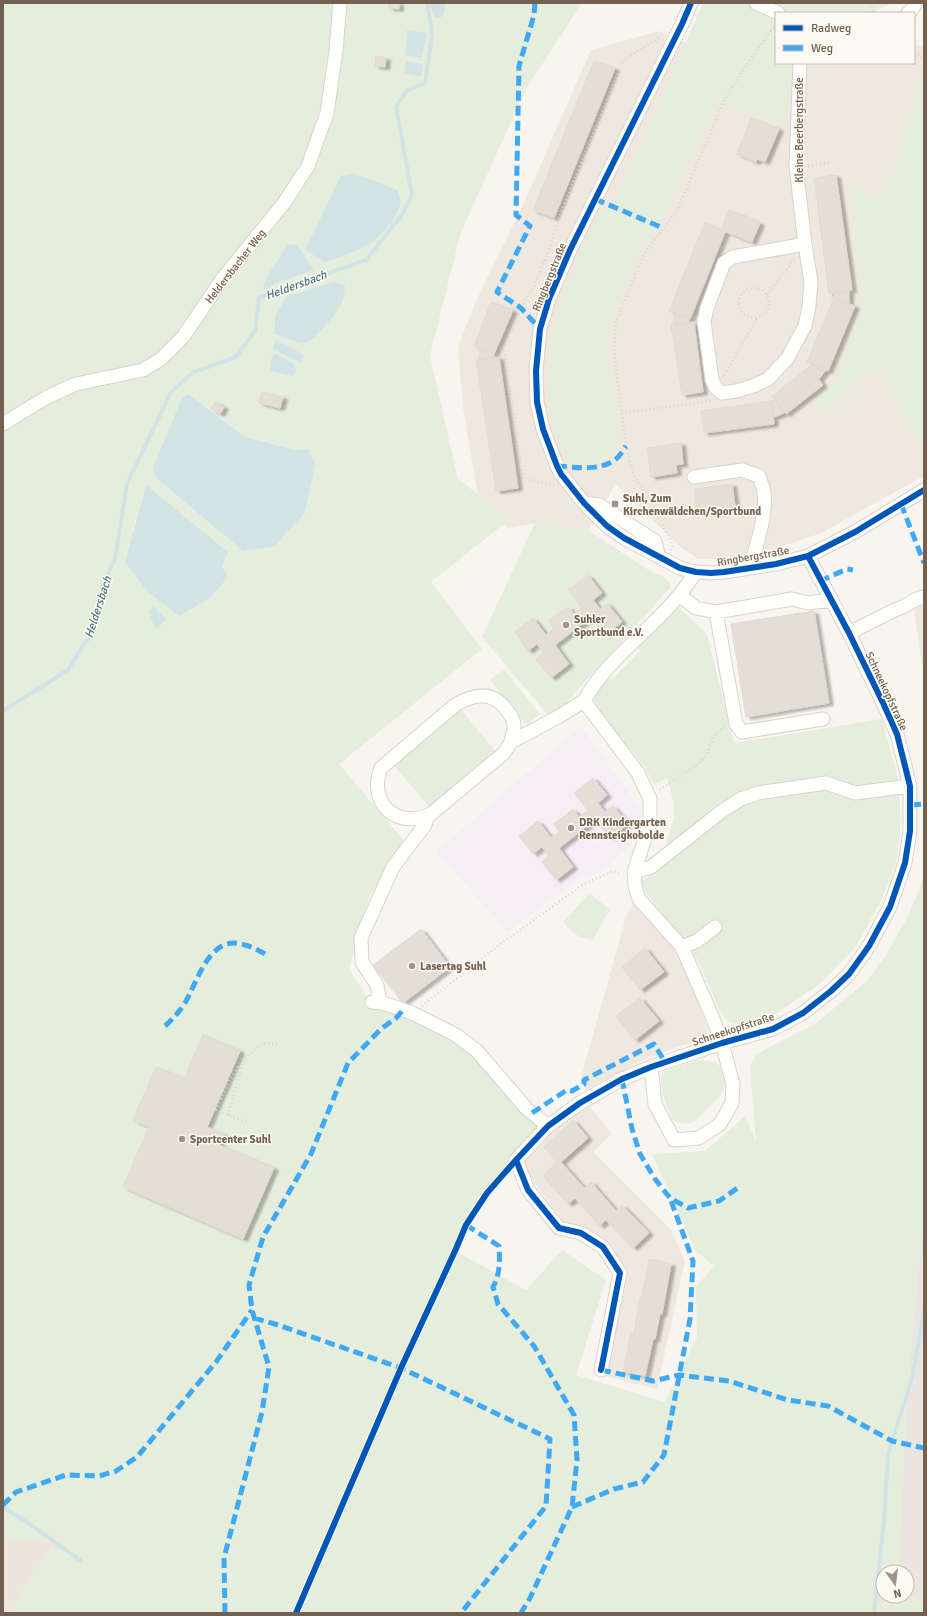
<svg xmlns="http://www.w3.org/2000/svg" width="927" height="1616" font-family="Signika,sans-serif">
	<defs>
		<filter id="shadow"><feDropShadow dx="4.5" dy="2.5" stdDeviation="1" flood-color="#0004"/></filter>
	</defs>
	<rect width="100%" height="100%" fill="#f8f5f0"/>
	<path fill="#efe8de" d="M704,3L776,63H914V44L924,47V476L821,533L775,549L728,559H698L679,546L616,484L588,530L535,523L508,528L479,503L463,408L458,346L476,301L523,205L591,50L659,31L687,44Z
		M924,602V680L915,616V609Z
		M636,901L672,945L684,967L705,1020L708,1028L707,1034L701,1039L649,1057L586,1090L581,1078L627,913Z
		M590,1107L612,1134L593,1152L671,1230L685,1261L657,1389L603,1376L626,1285L623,1265L604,1241L587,1229L565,1223L528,1175L522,1161L563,1121Z"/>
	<path fill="#efe5de" d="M3,1540L57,1541L30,1577L11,1613H3Z"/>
	<path fill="#eae5e0" d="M924,1213V1604L907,1595V1572H898L907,1389Z"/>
	<path fill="#f5eef4" d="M581,726L642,811L634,843L603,871L578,879L508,932L436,852Z"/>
	<path fill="#e5eddc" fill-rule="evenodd" d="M3,3H582L526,89L461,232L430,356L458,479L510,519L431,582L482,649L339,764L406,843L369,897L349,970L374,1007L380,1008L456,1035L548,1126L487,1193L466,1225L455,1251L526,1290L562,1250L606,1280L576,1375L665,1402L697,1337L696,1287L714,1266L695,1250L652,1154L705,1151L745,1116L756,1141L750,1066L756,1054L815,1024L866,982L886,955L907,918L920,888L924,873V1213L907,1389L898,1572H883V1596H907V1595L924,1604V1613H11L30,1577L57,1542L3,1540ZM189,394L245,437L295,450L308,449L305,513L274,547L243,551L156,478L153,468ZM146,485L214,592L210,598L132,533Z
		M703,3H893L871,13H776V63H790L792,81L783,125L718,102L656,230L637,254L611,321L608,359L620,442L615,455L598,463H579L569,459L555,432L549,400V362L556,317L574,267L600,211L616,201Z
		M924,64V451L907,424L883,370L862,377L827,412L815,402L836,380L864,305L848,180L881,201L895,166Z
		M535,523L588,530L653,573L664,577L670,582V588L565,704L548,715L482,637Z
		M678,607L707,634L734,743L882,719L898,779L901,823L896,864L882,899L854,949L821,983L765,1021L747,1025L730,1023L720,1011L697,959L682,935L664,918L640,883L667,859L664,851L674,818L673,800L667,778L654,784L645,768L599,711L595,702V687L606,677L611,680L641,651L637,646Z
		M504,670L540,714L526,725L490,680Z
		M459,707L497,753L431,809L392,763Z
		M589,894L610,909L592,941L574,934L563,922Z
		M698,1060C703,1061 709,1060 714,1062C725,1066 728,1080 723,1091C719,1099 711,1105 705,1111C701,1115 696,1121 691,1123C685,1125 678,1123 673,1120C669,1109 653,1079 666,1071C675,1066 688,1064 698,1060Z"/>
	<path fill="#d2e3e6" d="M429,3H445L444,14L440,18H435Z
		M407,30L427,33L421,58L405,55Z
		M406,61L423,64L421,77L404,73Z
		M353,173L398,190L401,203L392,222L374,241L356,251L325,262L305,250L341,176Z
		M288,244L297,245L314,270L274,284L267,290L263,288L268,275Z
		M334,282L345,285C344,289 345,295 343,300C340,310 317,338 307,342C298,345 285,337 275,334V316L286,297Z
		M276,339L304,355L301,363L273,349Z
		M276,354L294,364L296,371L293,376L270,371L272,356Z
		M189,394L245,437L295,450L308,449L315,464L305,513L274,547L243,551L156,478L153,468L182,398Z
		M146,485L228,552L222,567L228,577L210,598L179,616L147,591L125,562Z
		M153,606L166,619L157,629L154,626L149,612Z"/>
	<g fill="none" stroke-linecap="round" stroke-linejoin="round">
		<path stroke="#d2e3e6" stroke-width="4" d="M3,711L68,670L82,647L91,635L103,584L115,559L127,484L171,392L194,372L236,357L255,331L259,298L366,260L402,215L412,195L396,106L408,90L425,83L432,36L430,19L427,3
			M3,1507L31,1525L80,1560
			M874,1613L884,1521L888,1454L912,1378L924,1311"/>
	</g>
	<path fill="#e4ded7" stroke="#e0dad2" filter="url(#shadow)" d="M389,3H399V9L389,8Z
		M376,56L386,58L385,67L375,66Z
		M594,61L615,68L554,218L533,210Z
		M751,118L779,129L765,162L757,159L756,162L737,154Z
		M836,175L852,290L829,294L814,178Z
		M729,210L760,223L752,242L721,230Z
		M705,223L725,232L690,319L669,311Z
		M849,291V303L834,298L835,293Z
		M834,298L855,306L828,371L807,362Z
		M491,302L513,310L494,354L474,346Z
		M675,313L689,318V323L673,324Z
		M694,322L703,392L682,395L671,325Z
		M480,348L494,354V358L478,360Z
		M499,357L518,488L496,491L476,360Z
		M811,364L826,370L819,379L809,367Z
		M809,367L823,385L786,414L772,396Z
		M262,392L283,397L280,408L259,403Z
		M775,400L784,413L774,417L771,401Z
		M771,401L774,424L704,433L701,411Z
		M215,402L224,407L220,414L211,409Z
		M681,443L683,464L676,465L677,473L651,477L647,448Z
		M732,484L735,506L697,511L694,489Z
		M588,575L602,593L593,600L600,609L607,603L622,622L605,635L591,617L555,645L569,664L551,678L536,659L544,653L537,644L528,651L515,632L533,618L546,635L554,629L548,621L568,607L574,614L582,608L569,590Z
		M814,611L829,703L746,717L731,624Z
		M593,778L607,795L598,803L605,812L613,806L628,824L610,838L596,819L559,848L573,867L556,880L542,862L549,856L542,847L533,854L519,836L538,821L551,838L560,832L554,824L573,809L579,817L588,810L574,793Z
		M421,929L450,967L403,1003L373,965Z
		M645,948L664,972L640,990L622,967Z
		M640,998L659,1021L635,1040L616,1016Z
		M203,1035L240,1051L207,1127L224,1134L219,1145L274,1168L243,1239L123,1187L149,1127L133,1120L156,1067L184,1079Z
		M573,1120L588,1138L561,1162L584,1188L591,1182L616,1211L622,1205L649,1233L633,1248L606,1220L600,1226L575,1198L568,1204L543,1176L557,1162L544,1147Z
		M649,1259L671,1264L662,1314H660L655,1339H653L645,1376L623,1372L631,1333L634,1334L640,1297H642Z"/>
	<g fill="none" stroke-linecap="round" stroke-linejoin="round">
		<defs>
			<path id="minor" d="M691,3L682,24L570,250L549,299L540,329L536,371L537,402L543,429L557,466L561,474L584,503L607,526L624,538L680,568L696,572L711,573L724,572L776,564L808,556L855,532L924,490
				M756,3L778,13
				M908,13L911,11L916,3
				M800,63L796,166L805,244L811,282L809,306L805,326L787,359L768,379L753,386L736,391L722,393L716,388L712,380L704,321L707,308L724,263L733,257L805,244
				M3,424L47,397L76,384L143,370L161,359L183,337L223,278L284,203L308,166L327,113L336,51L340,3
				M694,477L742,470L759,476C760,480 762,484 763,488C769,509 756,547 750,568
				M584,503L599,505L655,541L659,557
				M679,595L696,608L716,612L792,599L808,603L832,600
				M716,612L736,724L742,732L823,719
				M849,633L897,609C909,606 911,599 924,597
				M511,742C512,737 514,732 514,727C514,719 510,714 505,708C491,690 472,695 455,705L381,768C367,803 397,830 431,814L504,753L511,742L558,717L584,701
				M634,872L651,867L722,811L741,799L758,793L826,783L855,793L910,786
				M682,947L697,941L715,927
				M372,1002L383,1003L412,1013L456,1035L477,1051L526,1108L548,1126
				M380,1003L377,985L362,962L361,938L393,867L425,825L428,815
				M651,1067L655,1104L674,1140L699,1138L720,1124L732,1103L733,1084L722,1043L714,1021L682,947L639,899L635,886L634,872L650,823V799L638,773L584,701C607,659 650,631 680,594C686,587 691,579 696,572
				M601,1370L620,1273L603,1247L581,1233L559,1228L528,1190L516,1160L548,1126L580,1103L622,1079L651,1067L722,1043L773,1029L803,1013L831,991L849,974L869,946L890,907L905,863L910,831V786L897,734L884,705L849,633L808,556"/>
		</defs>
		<use href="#minor" stroke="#d7d2ce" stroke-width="15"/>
		<path stroke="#dad5d0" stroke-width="2.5" stroke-dasharray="1 3" stroke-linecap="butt" d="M871,3L873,13
			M914,53L924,60
			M808,166L831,162
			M739 303a15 15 0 1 1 30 0a15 15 0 1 1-30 0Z
			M767,295L794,259
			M724,375L758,317
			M622,413L710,401V399
			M554,486L523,478L504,347L521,308L533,288L550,247L559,217L623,61L660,37
			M671,550L673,548L670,539L647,494L634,476L626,446L614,353L616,322L644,254L678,209L724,101L741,73L775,25
			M660,790C669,782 701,764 705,757C712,746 711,731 726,727
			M422,1006L499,945L584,884L613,871L622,873
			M228,1115L244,1060
			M246,1122L216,1110C225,1089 232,1071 249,1055C260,1045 264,1040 279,1045"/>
		<use href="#minor" stroke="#fefefd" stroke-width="13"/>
		<path stroke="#3fa9f5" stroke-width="5" stroke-dasharray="10 5" stroke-linecap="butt" d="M535,3L534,15L519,66L516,215L530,226L497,292L521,308L540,329
			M595,199L663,228
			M557,466C576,467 599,472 616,459C620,456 623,450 626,446
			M901,504L924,563
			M820,581L847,569L853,570
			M911,805L924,804
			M165,1026C173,1019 179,1012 185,1003C195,986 204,954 224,945C237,939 255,948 267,955
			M622,1079L632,1129L640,1154L655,1179L670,1198L688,1208L719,1201L739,1187
			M532,1113L567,1090L572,1091L584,1084V1080L654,1044L665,1062
			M466,1225L499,1246C500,1261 500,1274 493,1287L498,1304L534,1346L574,1415L577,1460L572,1507L530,1598L521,1613
			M254,1318L278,1325L401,1368L550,1439L546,1506L461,1613
			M601,1370L653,1381L679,1375L729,1381L788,1400L828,1406L892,1441L924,1448
			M3,1505L16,1492L66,1475L99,1476L116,1471L137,1457L216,1362L252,1310
			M572,1507L614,1489L643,1482L664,1455L690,1319L693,1261L670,1198
			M225,1613L224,1558L262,1412L269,1367L252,1310L249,1285L263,1237L311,1154L348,1063L382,1028L396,1018L403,1010"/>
		<defs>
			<path id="cycleway" d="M691,3L682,24L570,250L549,299L540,329L536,371L537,402L543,429L557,466L561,474L584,503L607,526L624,538L680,568L696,572L711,573L724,572L776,564L808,556L855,532L924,490
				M601,1370L620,1273L603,1247L581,1233L559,1228L528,1190L516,1160L548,1126L580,1103L622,1079L651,1067L722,1043L773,1029L803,1013L831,991L849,974L869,946L890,907L905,863L910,831V786L897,734L884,705L849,633L808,556
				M296,1613L401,1368L455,1251L466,1225L487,1193L516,1160"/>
		</defs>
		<use href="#cycleway" stroke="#fdfaf3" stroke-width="8"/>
		<use href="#cycleway" stroke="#0057b8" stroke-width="6"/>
	</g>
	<g fill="#a29489" stroke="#fdfaf3" stroke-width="1.5">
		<rect x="611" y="500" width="8" height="8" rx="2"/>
		<circle cx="566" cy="625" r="4"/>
		<circle cx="571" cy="828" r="4"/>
		<circle cx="412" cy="966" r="4"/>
		<circle cx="182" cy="1139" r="4"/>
	</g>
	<g text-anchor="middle" stroke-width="3" stroke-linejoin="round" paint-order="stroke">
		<g font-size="11" fill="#736051" stroke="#fdfaf3">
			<text transform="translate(799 130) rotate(-90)" y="4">Kleine Beerbergstraße</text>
			<text transform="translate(235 266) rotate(-52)" y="4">Heldersbacher Weg</text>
			<text transform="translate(549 277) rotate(-68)" y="4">Ringbergstraße</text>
			<text transform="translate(753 556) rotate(-10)" y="4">Ringbergstraße</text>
			<text transform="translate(887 691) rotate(65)" y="4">Schneekopfstraße</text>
			<text transform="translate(733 1029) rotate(-18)" y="4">Schneekopfstraße</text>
		</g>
		<g font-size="11" font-weight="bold" fill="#736051" stroke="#fdfaf3" text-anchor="start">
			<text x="623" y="502">Suhl, Zum<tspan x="623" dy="13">Kirchenwäldchen/Sportbund</tspan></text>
			<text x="574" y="623">Suhler<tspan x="574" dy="13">Sportbund e.V.</tspan></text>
			<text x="579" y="826">DRK Kindergarten<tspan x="579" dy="13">Rennsteigkobolde</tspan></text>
			<text x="420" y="970">Lasertag Suhl</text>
			<text x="190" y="1143">Sportcenter Suhl</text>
		</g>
		<g font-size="12" font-style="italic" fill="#4d7684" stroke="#fdfaf3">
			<text transform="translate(296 285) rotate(-20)" y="4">Heldersbach</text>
			<text transform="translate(98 607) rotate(-72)" y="4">Heldersbach</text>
		</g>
	</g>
	<rect width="927" height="1616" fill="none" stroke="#736051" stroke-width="8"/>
	<rect x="775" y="12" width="140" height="52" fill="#fdfaf3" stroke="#c6bcb2"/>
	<rect x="783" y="25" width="20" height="6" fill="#0057b8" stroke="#c6bcb2"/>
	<text x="811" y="32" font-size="12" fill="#736051">Radweg</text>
	<rect x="783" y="45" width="20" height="6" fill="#3fa9f5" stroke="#c6bcb2"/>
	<text x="811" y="52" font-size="12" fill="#736051">Weg</text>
	<g transform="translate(895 1584) rotate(166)"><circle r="19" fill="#fdfaf3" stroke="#c6bcb2"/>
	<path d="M0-3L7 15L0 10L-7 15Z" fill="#a29489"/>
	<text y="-6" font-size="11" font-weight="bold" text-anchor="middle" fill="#736051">N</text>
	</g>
</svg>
